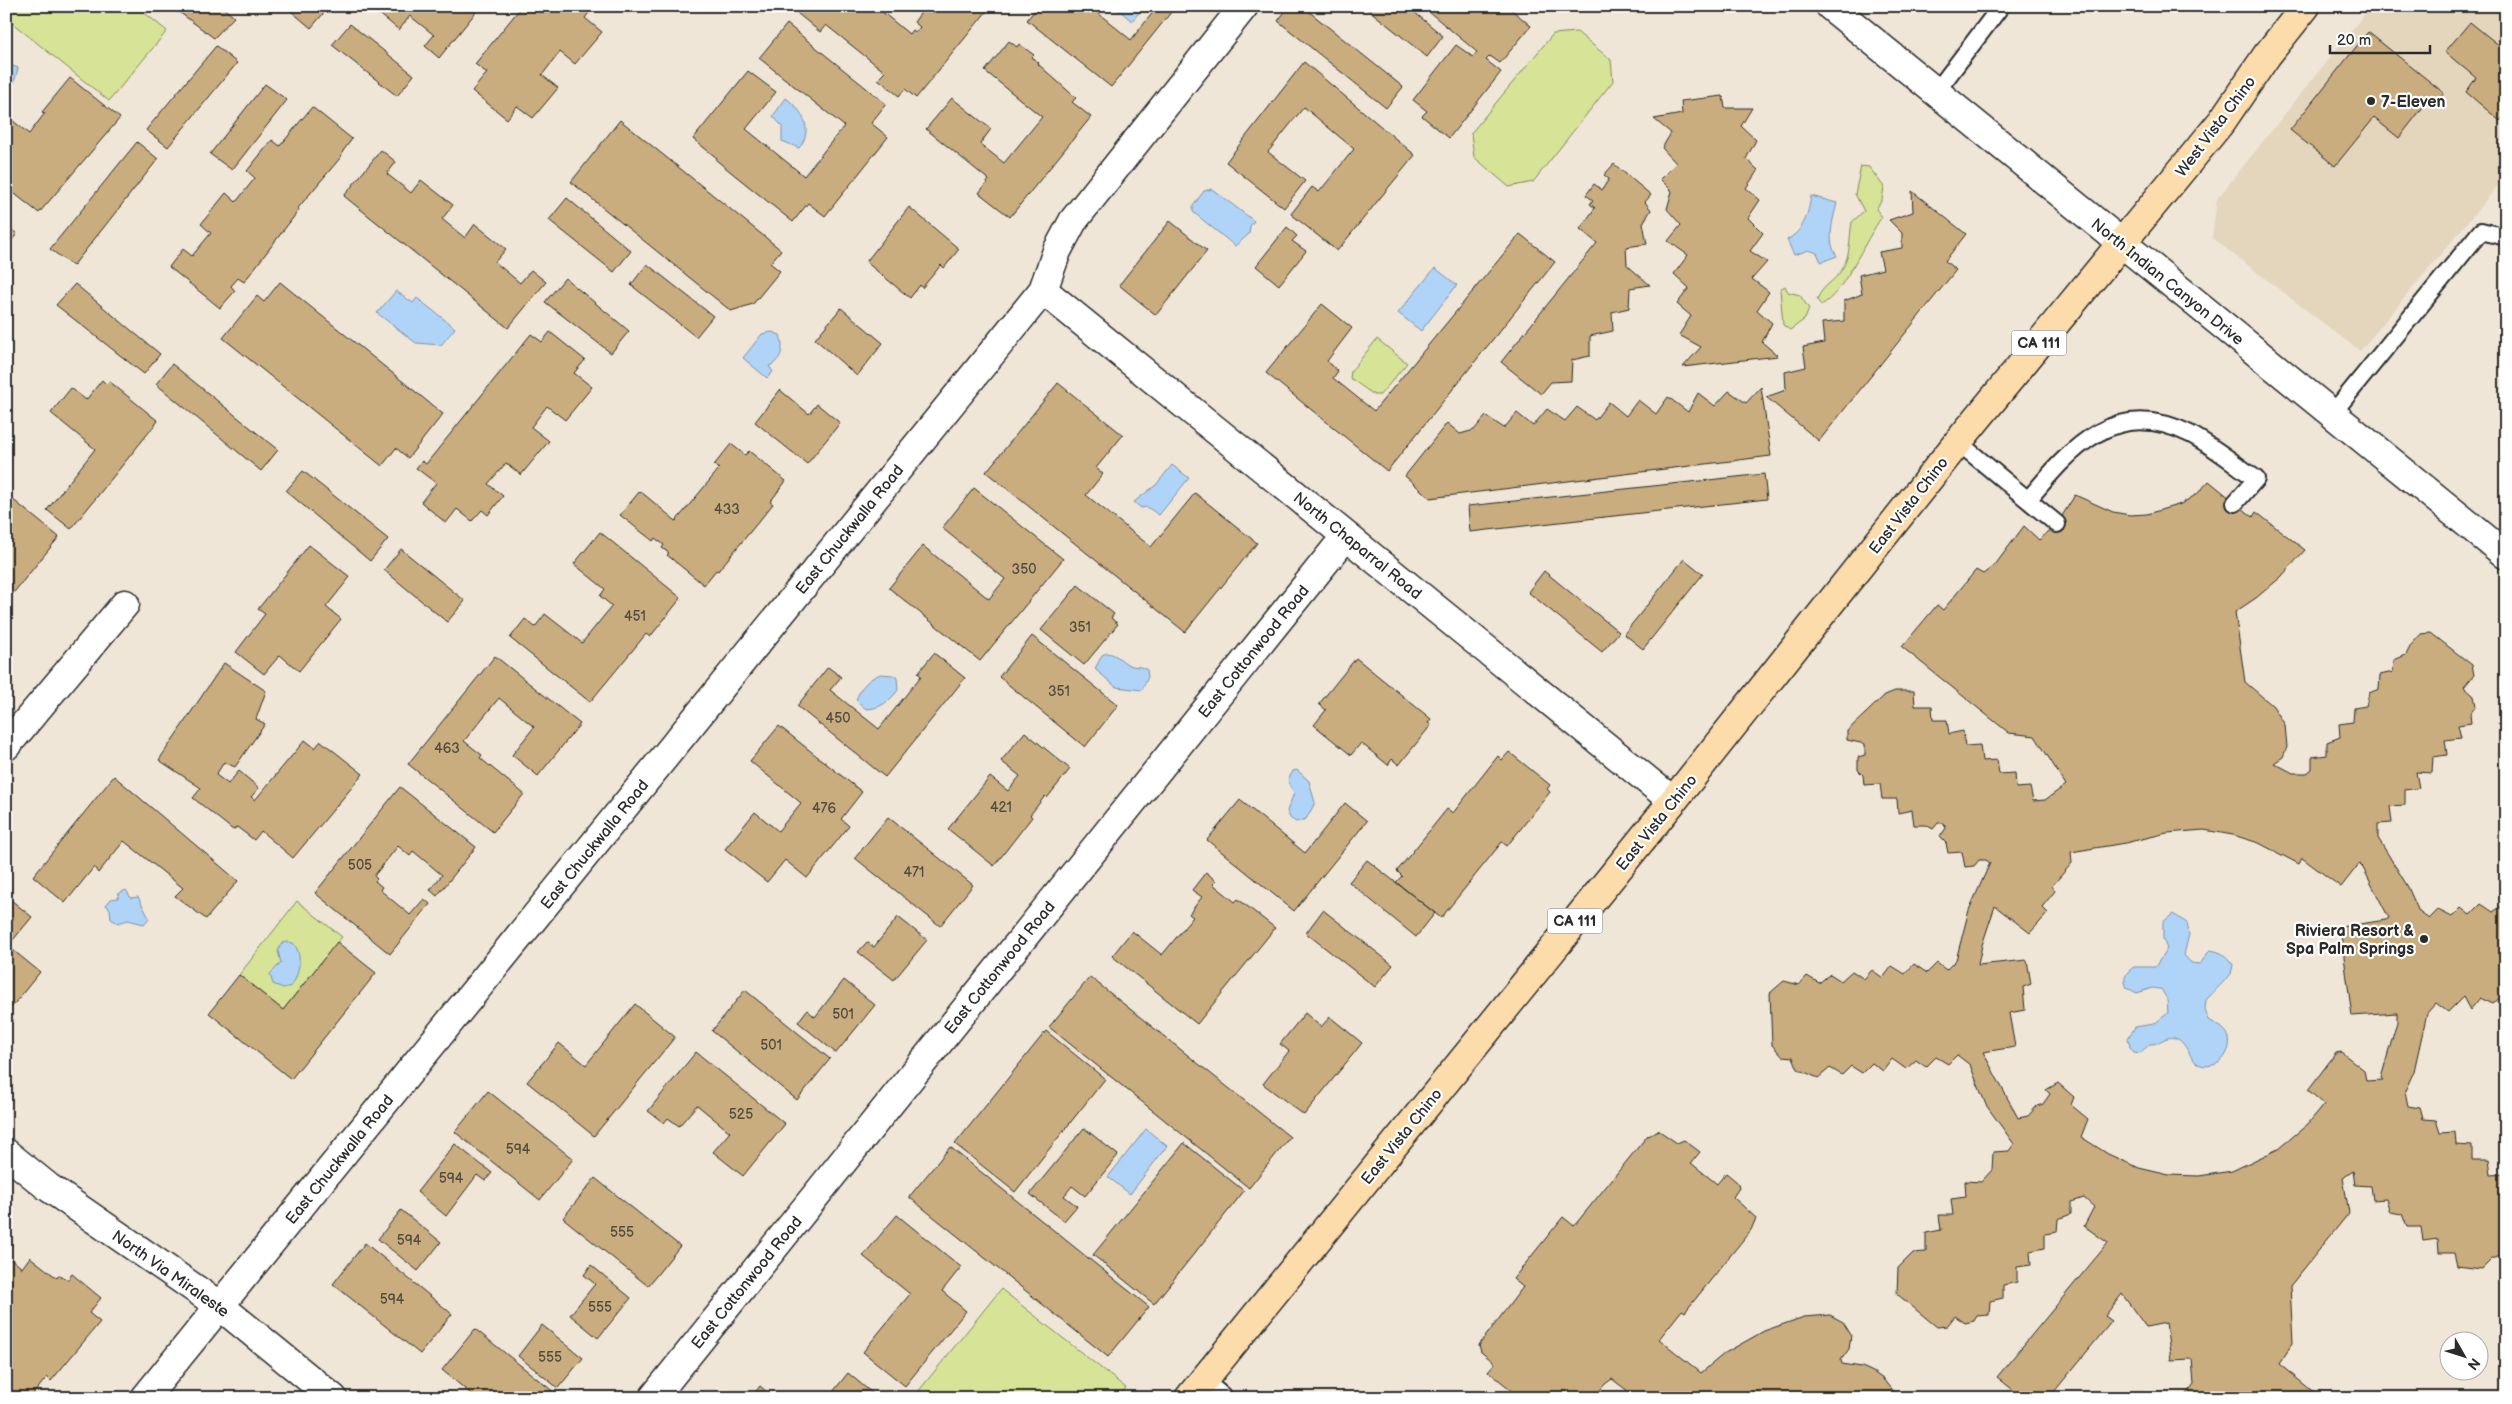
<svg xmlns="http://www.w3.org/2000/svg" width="2512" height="1404" font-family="'Balsamiq Sans',sans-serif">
	<rect width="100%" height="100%" fill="#efe6d8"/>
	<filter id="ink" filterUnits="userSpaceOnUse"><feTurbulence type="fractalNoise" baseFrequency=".02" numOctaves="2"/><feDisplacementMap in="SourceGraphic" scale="10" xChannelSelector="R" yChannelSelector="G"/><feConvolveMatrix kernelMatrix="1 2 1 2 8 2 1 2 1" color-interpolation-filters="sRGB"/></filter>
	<g filter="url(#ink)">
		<path fill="#e4d5bd" d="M2371,6H2506V176L2360,351L2212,238L2217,199Z"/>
		<path fill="#d7e396" stroke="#818760" d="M6,6H136L167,31L109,101L6,18Z
			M1577,32L1611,60L1613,81L1533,182L1509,187L1474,157L1471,133L1553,34Z
			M1861,166L1869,167L1884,187L1882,200L1876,209L1882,217C1865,239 1844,294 1821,305L1817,300C1822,285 1835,282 1842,269C1851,255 1849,238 1852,222L1864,211L1855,194Z
			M1785,286L1788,292L1800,295L1809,309L1805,319L1790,330L1783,325L1780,289Z
			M1377,339L1407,363L1380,395H1374L1350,378L1351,371Z
			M297,901L342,937L283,1010L239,975Z
			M1001,1289L1126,1388L1118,1398H913Z"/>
		<path fill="#b0d4f8" stroke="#7b90a6" d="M1114,6H1144L1132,21Z
			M10,65L18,68L14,83L6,86V68Z
			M786,98C803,111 814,129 799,148L782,141V126L773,116Z
			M1212,189L1254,221L1250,226L1249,234L1235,246L1193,212V206L1204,191Z
			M1811,196L1837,203C1833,219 1826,242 1837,256L1821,262L1817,253L1809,250L1794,255L1787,240C1804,230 1808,215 1811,196Z
			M1435,268L1457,285L1421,331L1398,313Z
			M396,291L413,303L417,298L455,328L441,345L416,343L377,313Z
			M772,332L780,335C784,347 783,360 769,366L773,372L767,378L743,358L762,334Z
			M1172,465L1189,478L1159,515L1147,507L1141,508L1134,502L1156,485Z
			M1107,653C1118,654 1122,663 1132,666C1138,667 1141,666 1147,670L1148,677L1142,690L1116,687L1095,669L1102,655Z
			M881,674L893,675L897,678L898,690C890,701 880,709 866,709L856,700C861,687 867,679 881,674Z
			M1297,770L1309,781L1315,803L1306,819L1296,822L1290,818L1287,811L1294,793L1288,780L1293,771Z
			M126,890L131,898L138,897L149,918L144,924L128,920L118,923L111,919L110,909L106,905L111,899L118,898L119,893Z
			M2173,914L2187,923L2189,934L2184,955L2191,963L2200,964L2210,950C2222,952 2226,955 2233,965L2231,974L2206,1000L2205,1010L2209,1020C2217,1025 2226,1028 2229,1038C2230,1045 2229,1050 2225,1056C2222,1061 2218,1064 2213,1065C2187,1071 2192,1043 2175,1038C2165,1035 2159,1045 2150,1044L2140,1053L2134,1052L2130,1047L2128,1038L2135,1027L2154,1024L2168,1013L2167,999L2161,989L2152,988L2137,993L2127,988C2122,978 2126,972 2134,967H2155L2167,949L2163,939V922Z
			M287,942L293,943C303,953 300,975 291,986L283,988L273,984L270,974L281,963L278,951L282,943Z
			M1146,1129L1167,1146L1130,1194L1108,1177Z"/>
		<path fill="#c9ad7e" stroke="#2b2b2b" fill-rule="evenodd" d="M171,6H221L234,17L214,38Z
			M285,6H328L329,7L311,28Z
			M370,6H468L476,12L439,58L425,46L434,35L410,16L399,30Z
			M522,6H594L585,18L602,32L575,64L560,52L542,75L558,88L533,118L517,106L507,119L472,91L487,73L475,64Z
			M802,6H875L909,34L912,30L916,32L920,27L914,22L926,6H991L916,98L905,89L899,96L878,79L885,72L826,25L820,32L797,13Z
			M1038,6H1052L1057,11L1061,6H1079L1088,14L1093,9L1131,40L1158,6H1176L1111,87L1027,20Z
			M1302,6L1403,87L1386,108L1278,21L1289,6Z
			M1364,6H1407L1443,36L1427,57Z
			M1422,6H1507L1531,26L1500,63L1490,56L1486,60L1501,72L1449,138L1422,116L1427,111L1413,100L1456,45L1473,57L1477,52Z
			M2470,22L2506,51V115L2500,121L2466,92L2476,78L2445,52Z
			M350,24L414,75L397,96L332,45Z
			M787,24L886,104L871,123L888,137L825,216L808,203L793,222L716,160L717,158L693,139L748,71L776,92L746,129L804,176L844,126L759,58Z
			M2368,32L2444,93L2436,103L2430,98L2399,138L2374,118L2335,166L2290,130Z
			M1009,41L1017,47L1019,44L1034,55L1032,57L1039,63L1038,64L1076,98L1072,102L1091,117L1010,217L979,193L989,180L926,129L952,98L991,129L980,144L1004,163L1042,117L985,71Z
			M216,46L237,63L168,147L146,130Z
			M1304,62L1415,155L1337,251L1291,214L1312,187L1319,192L1354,149L1304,107L1268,152L1305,181L1284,208L1226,162Z
			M70,78L120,118L39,213L6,187V115L29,134L45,113L42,112Z
			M265,84L287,100L232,170L210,154Z
			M1723,96L1725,108H1752L1741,126L1756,140L1746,159L1758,170L1746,188L1760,200L1748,218L1763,233L1750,251L1767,262L1752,279L1769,292L1757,310L1772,323L1762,342L1778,356L1683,367L1701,347L1679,335L1691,316L1677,304L1689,288L1674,274L1688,255L1668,241L1681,225L1667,209L1672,191L1660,179L1676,163L1662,148L1671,133L1654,119L1682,114L1681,101Z
			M312,107L352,139L343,151L341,157L298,208L299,210L244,282L238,278L231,286L235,291L220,308L169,267L183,249L192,256L211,233L201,224L226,193L236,202L255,178L247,171L272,140L280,146Z
			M620,120L781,250L770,263L780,271L753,304L731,311L571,182Z
			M137,142L158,159L73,266L50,249Z
			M381,150L396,162L387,174L411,193L421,180L453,205L442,219L465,238L475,224L506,249L495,262L520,283L531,270L546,282L508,328L344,196Z
			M1614,164L1651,195L1645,202L1651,210L1643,223L1647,244L1626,247L1627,265L1650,285L1630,288L1629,308L1612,312L1613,331L1590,336V356L1572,360L1571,381L1551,382L1541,394L1501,362L1597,243L1580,229L1595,208L1590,204L1593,200L1586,195L1594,184L1602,190L1609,179L1604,175Z
			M1912,191L1966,234L1945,261L1956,270L1819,441L1766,397L1786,390L1785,372L1806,367L1803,347L1824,343L1822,323L1844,321V301L1862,294L1859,275L1883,269L1879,252L1902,248V233L1889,220L1913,212Z
			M567,198L631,251L614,272L549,220Z
			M909,207L959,249L944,268L941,265L922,288L920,285L910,298L866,262Z
			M1170,221L1207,251L1156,315L1119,285Z
			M6,225L17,234L6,247Z
			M1287,227L1297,236L1292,241L1306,251L1279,285L1256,266Z
			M1520,234L1555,262L1387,471L1266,373L1322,304L1352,328L1327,361L1338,371L1333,378L1374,411Z
			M647,264L713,316L696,337L631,285Z
			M565,278L629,331L611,353L545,302Z
			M280,282L443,414L408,458L396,448L382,466L223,338L257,296L264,302Z
			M75,284L160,354L144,374L56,305Z
			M841,308L883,343L857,376L815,339Z
			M550,332L585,360L574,373L592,387L565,420L547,406L531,427L549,441L521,475L506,463L488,484L503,496L488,515L482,510L472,521L457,509L446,523L421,502L436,483L416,468L422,461L426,464L531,334L542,342Z
			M172,364L278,450L261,471L156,384Z
			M102,380L106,384L109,381L158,421L71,529L47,510L95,449L51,413L71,388L86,400Z
			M1058,383L1123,435L1096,468L1103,474L1086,495L1151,547L1195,493L1257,543L1185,632L986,472Z
			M1761,387L1771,456L1430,498L1405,476L1447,423L1460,434L1474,430L1486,416L1504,428L1517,413L1533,426L1547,409L1565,421L1577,407L1595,420L1609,402L1626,416L1638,400L1656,414L1668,397L1688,412L1698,393L1715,406L1729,391L1746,403Z
			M780,390L809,414L817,404L840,423L807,464L755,422Z
			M731,444L745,455L749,451L786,481L770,502L773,504L718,571L716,570L704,585L667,555L669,553L662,548L664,545L655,538L653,541L620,515L640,491L676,521L719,469L714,465Z
			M303,471L388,539L370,561L286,491Z
			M1764,474L1767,499L1470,532L1468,506Z
			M2209,481L2253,517L2256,512L2305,550L2281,577L2256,598L2235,612L2245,682L2273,706L2285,725L2287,747L2283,757L2274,763L2293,773H2307L2312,769V757L2327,755V742L2340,737L2339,724L2353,722L2354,708L2366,706L2369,693L2379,689L2380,675L2393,672L2394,660L2406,655L2411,645L2421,634L2431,633L2472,665L2474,675L2464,687L2474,696L2476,706L2470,714L2471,723L2458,725L2461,738L2445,740L2447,755L2433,757L2432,773L2416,772L2419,788L2405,790V805L2390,806L2392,823L2378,824V838L2408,887L2419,912L2429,919L2438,910L2452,917L2461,908L2470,915L2481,904L2493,912L2506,903V1000L2501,997L2493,1004L2480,998L2470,1010L2463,997L2448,1012L2436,1003L2427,1013L2414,1071L2405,1091L2408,1106L2420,1108L2423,1119L2436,1120L2440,1133L2455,1132L2456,1145L2472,1146V1160H2489L2491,1175L2505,1174L2506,1254L2492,1259L2482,1269L2457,1266L2454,1253H2439L2438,1239L2423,1241L2421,1227H2407L2402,1214L2390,1212L2386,1199L2373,1200L2371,1186L2355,1185L2353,1171L2343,1178L2349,1213L2290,1286L2293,1343L2279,1364L2321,1398H2183L2194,1384L2192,1359L2171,1360L2166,1323L2146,1327L2122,1294L2105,1316L2112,1321L2049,1398H2023L1997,1377L2108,1243L2084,1226L2094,1207L2084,1198L2071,1202V1214L2058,1219L2057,1232L2045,1234V1248L2030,1251L2031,1265L2017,1267V1282L2003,1285V1298L1990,1301L1989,1315L1977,1316L1974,1321L1965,1323L1955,1316L1947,1326L1937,1327L1897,1294L1898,1268L1913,1253L1926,1252V1233L1941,1230L1939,1215H1953L1951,1199L1966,1197L1965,1181L1981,1182L1992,1170L1993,1152L2009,1151L2014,1144L1986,1105L1970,1065L1957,1055L1948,1064L1936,1057L1926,1067L1916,1060L1906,1069L1892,1059L1883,1071L1872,1063L1862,1073L1851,1066L1842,1075L1830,1068L1818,1078L1798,1069L1793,1057L1782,1056L1772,1045L1770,993L1784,981L1799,985L1807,976L1819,983L1830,974L1841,981L1852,971L1864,979L1872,970L1883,978L1892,966L1905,974L1914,964L1927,973L1937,963L1946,970L1956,960L1969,910L1990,863L1986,860H1979L1974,866L1965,867L1962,852L1948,853L1946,843L1940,837L1946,828L1943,823H1938L1933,829L1926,825H1914L1912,810L1898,813L1897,799H1882L1880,784L1864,785L1863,775L1858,770V757L1865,755V744L1847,740V731L1885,695L1895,691H1914L1915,706H1932L1933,720H1947L1949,734L1963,731L1965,746L1980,745L1982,761L1997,760L1999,774L2015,773L2016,788L2030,787L2033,801L2045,800L2066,785L2035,736L2009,733L1902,647L1937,605L1943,610L1976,570L1983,574L1995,565L2024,526L2039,540L2057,524L2075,495L2113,512L2130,515L2147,514L2181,504L2197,494ZM2204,830L2233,835L2259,843L2299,864L2302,858L2341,887L2359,864L2363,868L2389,918L2386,920L2340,927L2352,1016L2397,1013V1022L2381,1078L2383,1080L2366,1081L2364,1070L2341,1052L2336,1053L2308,1090L2324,1104L2308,1124L2278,1149L2232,1171L2199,1176L2169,1175L2139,1168L2108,1154L2081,1137L2088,1119L2071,1105L2074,1097L2058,1083L2046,1090L2050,1094L2043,1104L2037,1106L2028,1116L2018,1118L1983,1052L2015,1047L2009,1013L2025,1010L2023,987L2031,984L2027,960L1978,965L1982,945L1995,906L2030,933L2048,913L2042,907L2055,891L2052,886L2072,863L2071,852L2125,843L2167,833Z
			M974,488L1063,559L980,661L889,588L923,546L989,599L1005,579L942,528Z
			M6,494L59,537L6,602Z
			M600,532L681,598L650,637L646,634L590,702L510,638L525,619L535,627L545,614L582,643L612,606L600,596L605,589L574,564Z
			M309,545L350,577L326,607L341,619L299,671L280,655L264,674L236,652L265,614L258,609Z
			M401,549L465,601L447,622L384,570Z
			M1684,559L1703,574L1643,649L1624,634Z
			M1544,571L1619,632L1602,652L1528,592Z
			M1078,585L1114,614L1111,618L1118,624L1084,665L1041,630Z
			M1032,636L1118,705L1085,747L999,677Z
			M934,653L965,678L885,777L797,706L828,667L841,677L830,690L879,729L921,676L918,673Z
			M495,656L580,724L538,776L512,755L534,727L499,698L464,741L482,755L480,758L524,794L493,832L408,764Z
			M1356,658L1431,719L1428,723L1431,725L1399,765L1392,759L1388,765L1361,743L1351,755L1314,725L1326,710L1319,704Z
			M224,663L266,691L256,719L265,724L235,767L224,762L216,775L228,784L239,771L259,788L251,797L255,800L305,740L315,748L321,741L363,774L293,858L261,831L254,840L237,827L233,830L193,798L201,788L159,760Z
			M779,726L862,792L841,819L849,826L807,878L785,860L767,882L725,849L755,812L778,831L801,803L750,761Z
			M1025,732L1070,769L1047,798L1045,796L1030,815L1032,817L994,866L948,829L990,777L1008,791L1020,776L1001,761Z
			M1509,752L1550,785L1547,789L1550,792L1507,846L1502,842L1441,918L1396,882L1402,876L1397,871L1447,809L1453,813L1498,756L1502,760Z
			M114,776L238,881L206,919L175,896L183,888L124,841L98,873L94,867L65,903L33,876Z
			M400,787L476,847L437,896L430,890L442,875L413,851L410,856L398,846L374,876L377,879L375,881L382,887L380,890L410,915L424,899L430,904L390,954L315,893Z
			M1240,800L1305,853L1345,803L1367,821L1294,911L1207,840Z
			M888,817L973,885L940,926L855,858Z
			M1367,860L1435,913L1416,937L1349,882Z
			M1206,872L1216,881L1213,884L1235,902L1238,899L1275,928L1197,1024L1112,956L1132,931L1162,955L1193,917L1189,914L1202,897L1192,890Z
			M6,896L32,917L8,946L40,972L6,1014Z
			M1323,910L1393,965L1375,987L1306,933Z
			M898,917L927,940L894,980L858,952L867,942L874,947Z
			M337,942L376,973L291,1079L209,1013L239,975L283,1010Z
			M1090,977L1290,1137L1249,1188L1049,1027Z
			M844,980L875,1005L836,1053L798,1022L807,1010L815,1017Z
			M745,990L830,1059L797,1100L712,1031Z
			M635,1004L675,1037L594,1136L527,1082L559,1043L586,1065Z
			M1305,1013L1321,1027L1330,1017L1362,1043L1304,1115L1263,1084L1289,1051L1280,1044Z
			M1046,1031L1105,1079L1015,1192L955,1144Z
			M696,1052L785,1124L743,1176L713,1152L730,1132L697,1105L679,1126L668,1118L664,1123L648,1111Z
			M488,1091L573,1159L540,1200L455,1132Z
			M1084,1128L1118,1155L1085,1196L1072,1186L1064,1196L1077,1206L1064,1221L1030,1194Z
			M1658,1130L1677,1143L1684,1140L1700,1152L1691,1163L1717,1184L1726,1173L1737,1182L1739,1188L1733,1197L1756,1218L1751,1230L1685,1312L1682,1310L1659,1339L1701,1373L1725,1353L1764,1331L1804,1317L1830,1315L1843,1322L1851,1335L1849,1349L1841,1360L1842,1364L1862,1367L1873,1372L1883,1379L1898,1398H1637L1612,1379L1605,1384L1594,1398H1521L1488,1371L1495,1363L1481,1352L1479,1345L1523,1287L1513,1279L1563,1217L1574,1226L1648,1135L1649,1136Z
			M1184,1143L1244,1191L1154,1304L1093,1255Z
			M455,1144L492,1173L485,1181L477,1175L446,1216L417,1192Z
			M950,1147L1149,1307L1108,1357L909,1197Z
			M595,1178L680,1246L648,1286L563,1218Z
			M401,1210L441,1242L418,1271L378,1239Z
			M897,1215L961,1267L942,1291L966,1311L905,1386L863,1352L910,1294L863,1256Z
			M365,1243L452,1314L420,1354L333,1284Z
			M30,1257L57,1278L59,1275L68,1280L72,1274L101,1298L89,1313L100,1322L51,1381L47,1377L30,1398H6V1265L11,1259L22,1268Z
			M591,1265L631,1298L598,1338L570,1315L595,1284L584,1275Z
			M542,1325L583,1358L558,1388L518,1356Z
			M475,1329L560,1397L559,1398H476L442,1370Z
			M848,1373L878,1398H828Z
			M760,1386L774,1398H751Z"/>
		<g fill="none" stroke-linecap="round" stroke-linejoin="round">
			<defs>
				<path id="lane" d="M1936,92L2001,6
					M2332,414L2481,231L2506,237
					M1958,442L2057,524
					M2028,500C2072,447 2115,397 2190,434C2213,446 2235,464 2256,479L2235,503
					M1204,1380L1225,1398"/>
				<path id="street" d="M1043,290L1673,801
					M6,746L125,604
					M6,1153L48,1187L220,1306L333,1398
					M145,1398L1043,290L1057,251L1073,221L1244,6
					M653,1398L1346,536"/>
				<path id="secondary" d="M1830,6L2506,555"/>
				<path id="primary" d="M1189,1398L1673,801L1958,442L2222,121L2267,55L2306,6"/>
			</defs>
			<use href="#lane" stroke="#2b2b2b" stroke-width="20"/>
			<use href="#street" stroke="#2b2b2b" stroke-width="31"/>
			<use href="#secondary" stroke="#2b2b2b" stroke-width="31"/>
			<use href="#primary" stroke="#2b2b2b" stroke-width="31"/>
			<use href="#lane" stroke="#fff" stroke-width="16"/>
			<use href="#street" stroke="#fff" stroke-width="28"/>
			<use href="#secondary" stroke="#fff" stroke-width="28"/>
			<use href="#primary" stroke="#fddcac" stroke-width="28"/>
		</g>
	</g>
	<g fill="#2b2b2b" stroke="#fff" stroke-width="2">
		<circle cx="2371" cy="101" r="5"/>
		<circle cx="2424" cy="939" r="5"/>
	</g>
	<g text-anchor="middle" stroke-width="4.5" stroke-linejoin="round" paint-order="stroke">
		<g font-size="14" fill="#524c40">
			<text x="727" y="514">433</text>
			<text x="1024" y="574">350</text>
			<text x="635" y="621">451</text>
			<text x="1080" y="632">351</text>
			<text x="1059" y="696">351</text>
			<text x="838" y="723">450</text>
			<text x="447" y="753">463</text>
			<text x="1001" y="812">421</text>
			<text x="824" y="813">476</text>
			<text x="360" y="870">505</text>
			<text x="914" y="877">471</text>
			<text x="843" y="1019">501</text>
			<text x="771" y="1050">501</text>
			<text x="741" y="1119">525</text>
			<text x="518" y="1154">594</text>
			<text x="451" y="1183">594</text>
			<text x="622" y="1237">555</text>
			<text x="409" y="1245">594</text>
			<text x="392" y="1304">594</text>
			<text x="600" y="1312">555</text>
			<text x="550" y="1362">555</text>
		</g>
		<g fill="#fff" stroke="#6b6b6b" stroke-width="1">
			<rect x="2011.5" y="330.5" width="55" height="25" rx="4"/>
			<rect x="1547.5" y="908.5" width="55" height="25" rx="4"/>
		</g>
		<g font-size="15" font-weight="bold" fill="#2b2b2b">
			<text x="2039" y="348">CA 111</text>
			<text x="1575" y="926">CA 111</text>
		</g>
		<g font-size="16" font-weight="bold" fill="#2b2b2b" stroke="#fff" text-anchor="start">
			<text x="2381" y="107">7-Eleven</text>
			<text x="2414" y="936" text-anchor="end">Riviera Resort &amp;<tspan x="2414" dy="18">Spa Palm Springs</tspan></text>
		</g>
		<g font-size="16" fill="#2b2b2b" stroke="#fff">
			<text transform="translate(2215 126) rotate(-53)" y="6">West Vista Chino</text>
			<text transform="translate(2168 281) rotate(39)" y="6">North Indian Canyon Drive</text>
			<text transform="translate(1908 505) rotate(-52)" y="6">East Vista Chino</text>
			<text transform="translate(849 529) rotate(-51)" y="6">East Chuckwalla Road</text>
			<text transform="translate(1358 545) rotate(39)" y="6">North Chaparral Road</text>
			<text transform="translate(1253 651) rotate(-51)" y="6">East Cottonwood Road</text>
			<text transform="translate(1656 822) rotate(-51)" y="6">East Vista Chino</text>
			<text transform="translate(594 844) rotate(-51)" y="6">East Chuckwalla Road</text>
			<text transform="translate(999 967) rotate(-51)" y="6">East Cottonwood Road</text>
			<text transform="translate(1401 1136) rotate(-51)" y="6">East Vista Chino</text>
			<text transform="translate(339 1159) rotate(-51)" y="6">East Chuckwalla Road</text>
			<text transform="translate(171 1273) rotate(35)" y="6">North Via Miraleste</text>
			<text transform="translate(746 1282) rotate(-51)" y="6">East Cottonwood Road</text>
		</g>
	</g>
	<rect width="2512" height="1404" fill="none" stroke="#fff" stroke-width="25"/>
	<rect x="12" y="12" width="2487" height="1379" fill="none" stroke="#2b2b2b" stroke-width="2" filter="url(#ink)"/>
	<g transform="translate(2464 1356) rotate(129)"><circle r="24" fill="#ffffff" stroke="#aaaaaa"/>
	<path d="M0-4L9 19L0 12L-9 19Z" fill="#2b2b2b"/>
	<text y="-8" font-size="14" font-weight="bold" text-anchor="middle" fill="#2b2b2b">N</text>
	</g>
	<path d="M2330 45v8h100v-8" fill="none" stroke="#2b2b2b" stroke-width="2.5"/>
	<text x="2337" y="45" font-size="15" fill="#2b2b2b" stroke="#ffffff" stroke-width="4" paint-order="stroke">20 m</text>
</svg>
